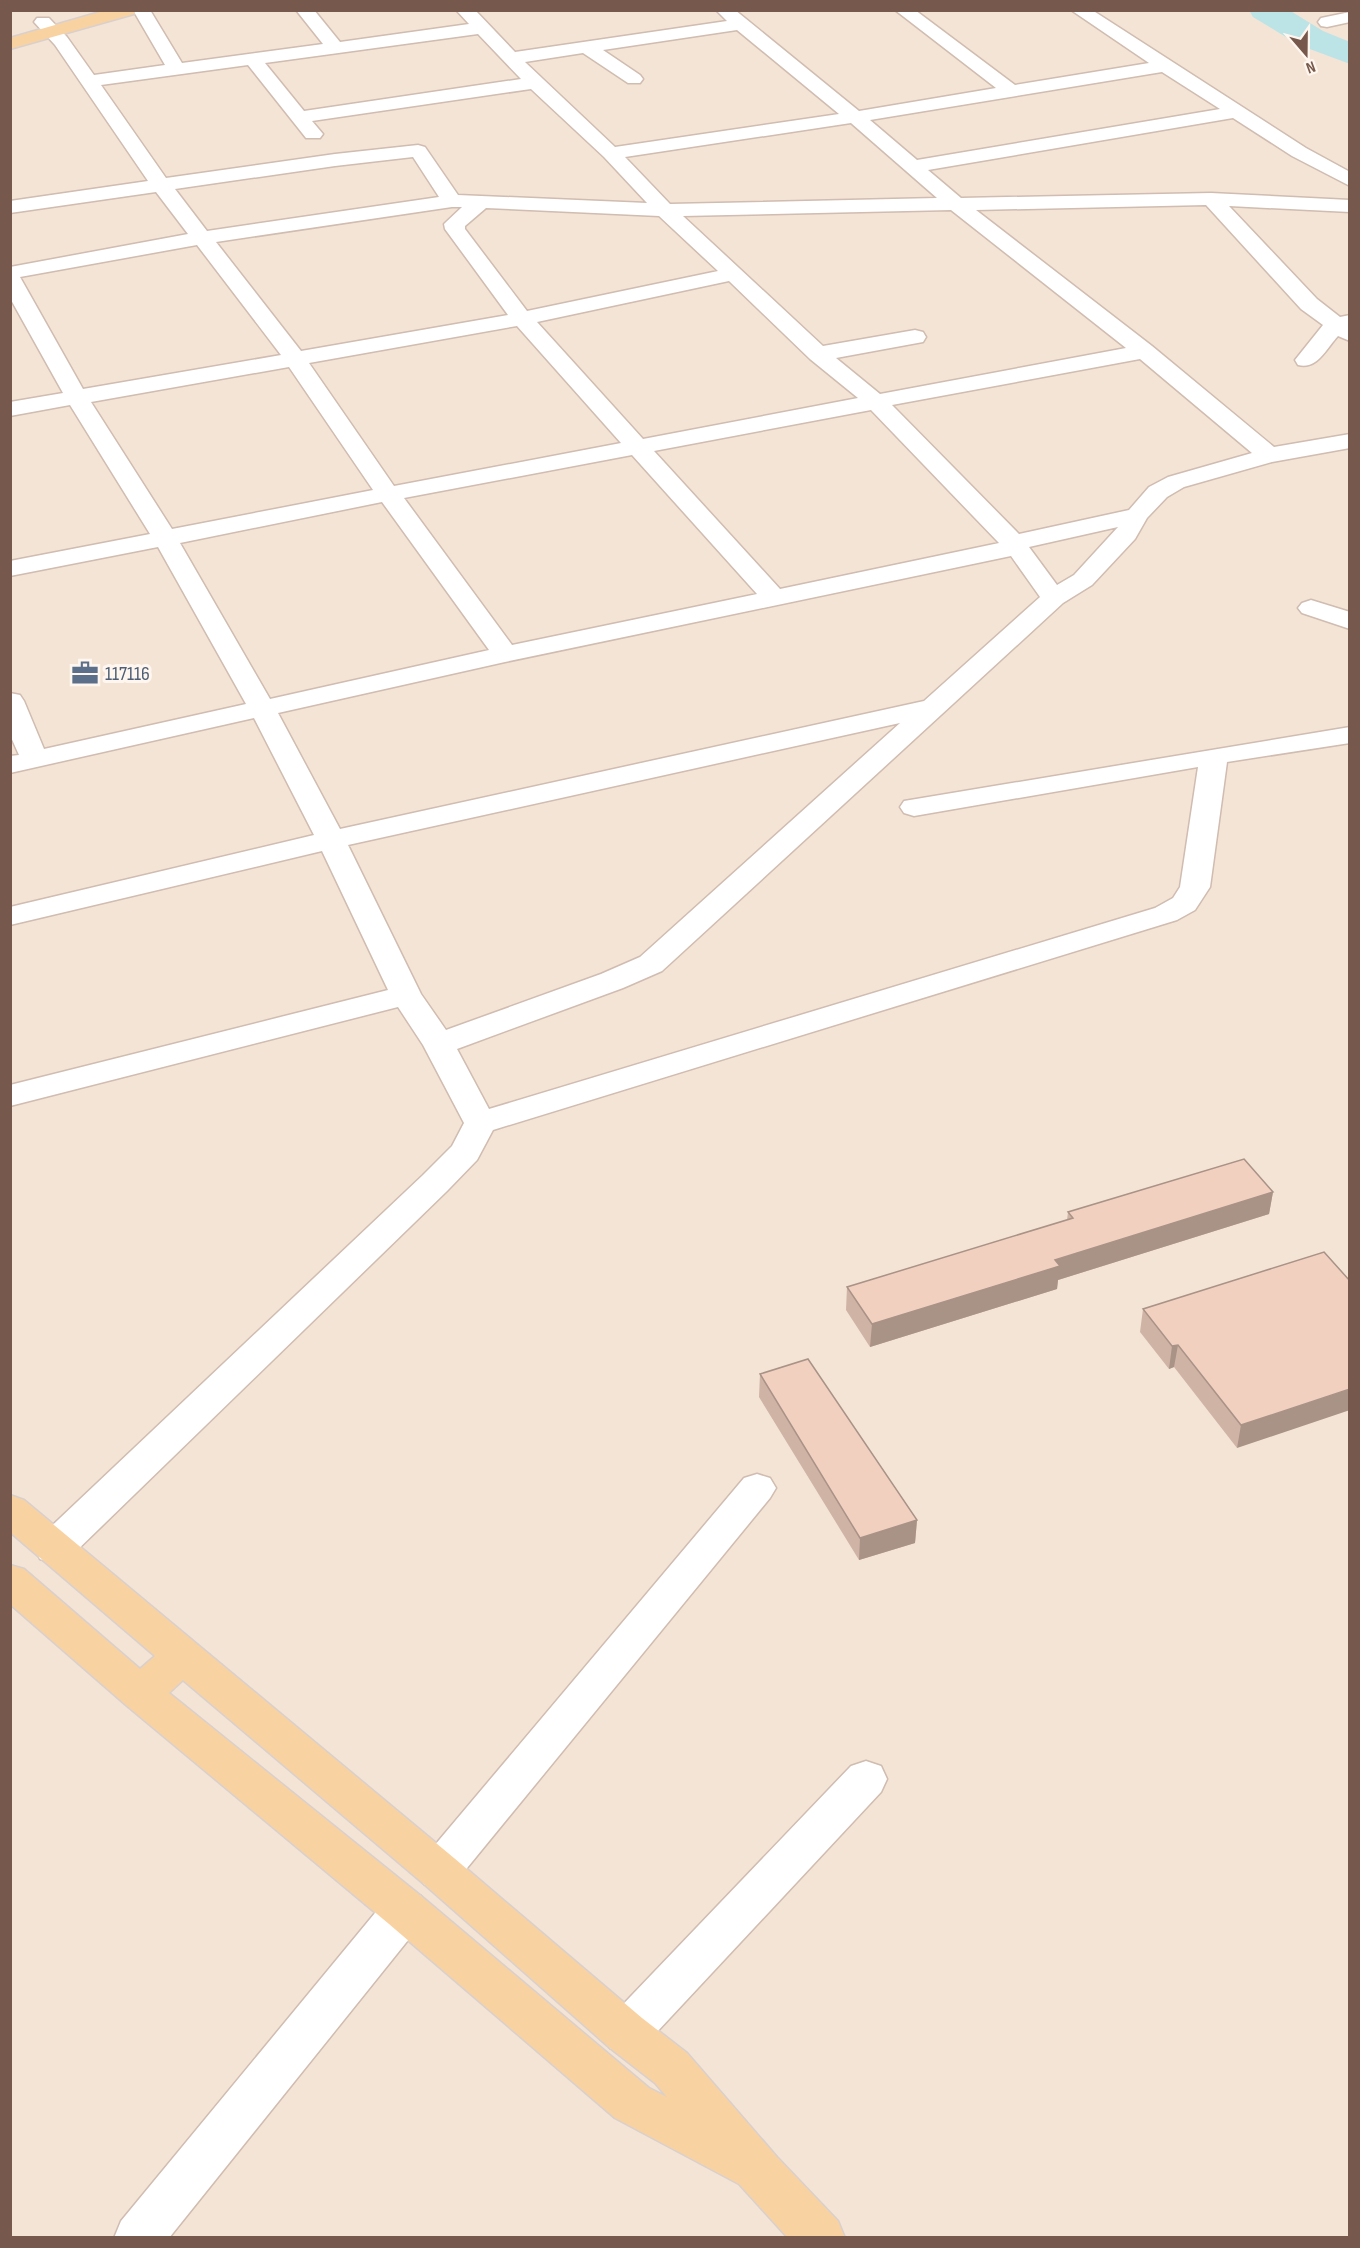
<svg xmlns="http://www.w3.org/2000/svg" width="1360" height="2248" font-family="'Sofia Sans Condensed',sans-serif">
	<rect width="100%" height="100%" fill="#fcf3e8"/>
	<path fill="#f4e4d6" d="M11,11H1349V2237H11Z"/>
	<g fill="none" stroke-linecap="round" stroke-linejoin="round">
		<path fill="#bce3e6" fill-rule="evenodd" d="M1249,10H1289L1323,31L1350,42V64L1299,45L1253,17Z"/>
		<defs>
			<path id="minor" d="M133,10H150L182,63L323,44L296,10H314L340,42L469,24L457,11L475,10L515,52L727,21L716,10H735L859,111L996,88L895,10H915L1015,85L1149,63L1071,10H1092L1306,148L1350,172V186L1292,156L1233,118L928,170L961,198L1211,193L1350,200V212L1229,206L1317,299L1340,317L1350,315V341L1338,336C1326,349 1317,370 1298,365L1295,360L1323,325L1301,309L1206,205L976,210L1152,346L1274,447L1350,434V448L1272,462L1184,487L1167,497L1147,518L1135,539L1092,585L1063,603L662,971L623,988L457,1049L489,1109L1155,908L1173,898L1180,887L1198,767L914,816L904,813L900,807L904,801L1350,727V743L1227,762L1210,887L1195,910L1177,920L493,1130L477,1160L447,1191L68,1559L54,1563L40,1559L35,1548L40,1537L423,1175L452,1146L464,1123L423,1045L398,1007L10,1106V1085L388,990L322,851L10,925V907L314,835L254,718L10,773V756L19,755L10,735V693L20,695L24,701L44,749L246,704L158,547L10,576V561L150,534L70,405L10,416V402L63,393L10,298V267L188,234L156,192L10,213V201L148,181L55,45L34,22L37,18H49L67,37L94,75L165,65ZM737,30L839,114L615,147L525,62L583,53L628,83H640L643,79L640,75L603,50ZM478,34L521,79L304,111L265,63ZM248,65L306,138H320L323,134L312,121L531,89L604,157L647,203L458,195L425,147L418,145L335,154L166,178L101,85ZM1162,72L1220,109L917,160L870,120ZM851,123L937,198L670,204L625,157ZM413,157L439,197L207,231L175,189L335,166ZM452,207H462L444,224L445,229L508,315L301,351L216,242ZM486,208L659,216L718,271L527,311L465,229V226ZM951,210L1126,348L880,394L836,358L923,342L926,337L923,332L915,330L823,346L683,216ZM197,245L281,355L83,389L20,277ZM729,281L810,359L858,398L643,439L537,322ZM517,326L621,443L394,486L309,363ZM1140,359L1252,453L1168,477L1149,487L1129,510L1019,534L892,405ZM289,367L373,490L172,529L91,402ZM871,410L999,543L780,589L654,451ZM632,455L757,594L512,645L404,498ZM382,502L489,650L270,699L180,543ZM1118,527L1074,575L1057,585L1029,547ZM1011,556L1040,597L924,701L340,829L278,713L505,662ZM900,723L640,957L601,974L446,1030L421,994L348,845Z
				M1350,12V22L1327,27L1321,26L1318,22L1321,18Z
				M1311,600L1350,612V629L1302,613L1298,608L1302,603Z
				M757,1474L770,1478L776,1488L770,1498L454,1884L439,1890L424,1884L417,1871L424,1858L744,1478Z
				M866,1761L881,1766L887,1779L881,1792L642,2048L626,2054L610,2048L603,2033L610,2018L851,1766Z
				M405,1891L421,1896L427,1910L421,1924L169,2238H114L121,2221L389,1896Z"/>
			<path id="major" d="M107,10H136L134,14L10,49V38Z
				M10,1495L24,1500L454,1858L642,2018L687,2053L777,2157L838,2221L845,2238H788L739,2184L615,2118L389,1924L126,1705L10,1604V1565L24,1569L140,1669L155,1656L10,1532ZM183,1680L424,1884L610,2048L655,2083L667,2097L649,2088L421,1896L169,1693Z"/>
		</defs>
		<use href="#minor" stroke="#d0bcb0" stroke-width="3"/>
		<use href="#major" stroke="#d9d0cd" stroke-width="3"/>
		<use href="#minor" fill="#fff" fill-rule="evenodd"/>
		<use href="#major" fill="#f9d2a2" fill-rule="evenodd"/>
	</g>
	<path fill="#cfb3a5" d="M1273,1192L1269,1214L1058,1280L1057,1289L870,1347L846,1310L847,1287L1067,1220L1068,1212Z
		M1324,1252L1237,1448L1174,1367L1169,1369L1140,1332L1143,1309Z
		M760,1374L917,1520L915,1543L859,1560L759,1397Z"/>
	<path fill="#a99286" d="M1273,1192L1269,1214L1058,1280L1057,1289L870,1347L872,1324L1055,1260Z
		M1178,1345L1174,1367L1169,1369L1172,1346Z
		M1350,1389V1410L1237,1448L1241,1425Z
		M917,1520L915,1543L859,1560L860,1538Z"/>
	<path fill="#f1d0c0" stroke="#a99286" stroke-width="1.5" d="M1244,1159L1273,1192L1055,1260L1060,1266L872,1324L847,1287L1073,1218L1068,1212Z
		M1324,1252L1350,1281V1389L1241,1425L1178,1345L1172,1346L1143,1309Z
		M808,1359L917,1520L860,1538L760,1374Z"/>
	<defs>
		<symbol id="office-bare" viewBox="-9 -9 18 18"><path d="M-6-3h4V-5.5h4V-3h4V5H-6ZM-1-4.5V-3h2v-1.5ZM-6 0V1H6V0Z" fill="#5c6f8a" stroke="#fff7ef" stroke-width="2.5" paint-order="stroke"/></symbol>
	</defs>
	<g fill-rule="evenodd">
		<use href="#office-bare" x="66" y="654" width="38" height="38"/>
	</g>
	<g text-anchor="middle" stroke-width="6" stroke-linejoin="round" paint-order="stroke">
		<g font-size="20" fill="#4e5e75" stroke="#fff7ef" text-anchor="start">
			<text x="105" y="680">117116</text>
		</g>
	</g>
	<rect width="1360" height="2248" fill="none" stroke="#76584c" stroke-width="24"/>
	<g transform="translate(1306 54) rotate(160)" stroke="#fff7ef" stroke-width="4.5" paint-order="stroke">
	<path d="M0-4.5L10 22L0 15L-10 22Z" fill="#76584c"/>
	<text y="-9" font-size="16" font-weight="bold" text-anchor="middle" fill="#76584c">N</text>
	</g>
</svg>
